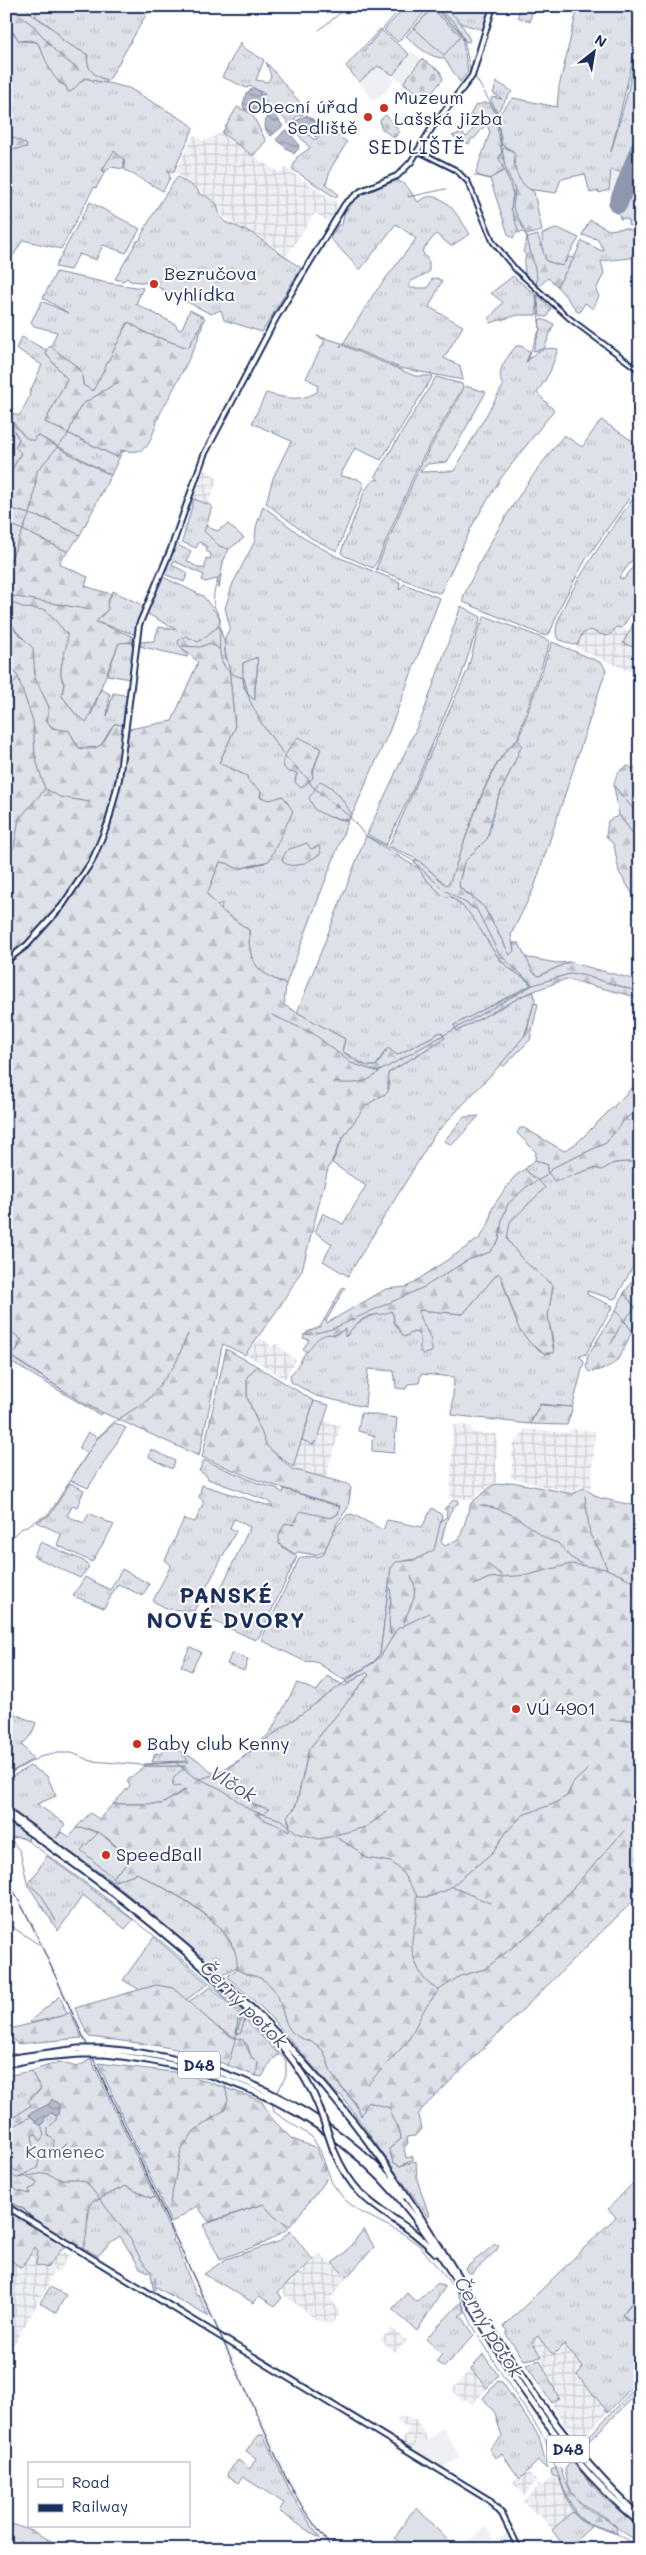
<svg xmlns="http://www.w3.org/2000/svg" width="646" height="2555" font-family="Mali,sans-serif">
	<defs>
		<pattern id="industrial-grid" width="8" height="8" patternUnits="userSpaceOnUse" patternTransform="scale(1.25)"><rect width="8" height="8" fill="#eff0f4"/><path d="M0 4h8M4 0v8" fill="none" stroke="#ccced4"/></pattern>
		<pattern id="grass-tufts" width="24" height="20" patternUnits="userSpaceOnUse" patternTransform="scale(1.25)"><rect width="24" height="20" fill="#dee1e7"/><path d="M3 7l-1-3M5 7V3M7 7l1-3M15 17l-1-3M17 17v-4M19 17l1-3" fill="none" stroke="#bec1c9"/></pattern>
		<pattern id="forest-firs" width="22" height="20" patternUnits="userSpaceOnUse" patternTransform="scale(1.25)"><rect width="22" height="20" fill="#dee1e7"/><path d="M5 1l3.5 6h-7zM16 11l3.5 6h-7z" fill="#bec1c9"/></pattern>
		<pattern id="wetland-marsh" width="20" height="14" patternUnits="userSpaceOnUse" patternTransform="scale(1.25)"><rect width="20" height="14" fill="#dee1e7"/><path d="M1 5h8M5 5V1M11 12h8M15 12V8" fill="none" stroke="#bec1c9"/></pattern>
		<pattern id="cemetery-stones" width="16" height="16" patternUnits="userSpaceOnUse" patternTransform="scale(1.25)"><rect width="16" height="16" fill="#dee1e7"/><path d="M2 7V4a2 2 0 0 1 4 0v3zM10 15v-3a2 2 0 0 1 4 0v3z" fill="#bec1c9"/></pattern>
		<pattern id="water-waves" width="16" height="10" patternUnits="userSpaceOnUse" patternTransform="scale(1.25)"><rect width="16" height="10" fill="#b5bbca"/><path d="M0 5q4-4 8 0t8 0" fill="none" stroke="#9298a7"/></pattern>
	</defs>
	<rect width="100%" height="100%" fill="#fff"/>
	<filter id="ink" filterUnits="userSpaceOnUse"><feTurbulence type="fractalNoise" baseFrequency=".02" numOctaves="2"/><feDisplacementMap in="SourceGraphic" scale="10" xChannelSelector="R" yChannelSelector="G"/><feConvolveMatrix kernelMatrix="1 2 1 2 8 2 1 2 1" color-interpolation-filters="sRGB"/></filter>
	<g filter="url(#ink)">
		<path fill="#eff0f4" d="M411,51L422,59L403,83L393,75Z
			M378,66L391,75L393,81L386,91L373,101L359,82Z
			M640,138V159L621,207L615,202L609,191L611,172L627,170Z
			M6,1873L34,1924L292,2485L311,2518L335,2549H329L320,2538L288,2486L30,1925L6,1881Z
			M443,2428L460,2457L442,2468L412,2450L416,2444L428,2440Z
			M486,2527L494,2541L508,2533L515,2549H458Z"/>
		<path fill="url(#industrial-grid)" d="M222,133L240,144L239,147L278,172H282L285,168L336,202L337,212L330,223L315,213L287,256L256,234L237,226L221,214L218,204L175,172L194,135L204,141Z
			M201,468L218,478L208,505L191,498Z
			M616,627L628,632L624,643L640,650L632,672L576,648L582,634L588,630L608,636Z
			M260,1337L272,1347L276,1344L296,1360L285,1379L247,1355Z
			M324,1421L341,1426L325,1479L292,1469L302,1440L312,1444L313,1441L317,1442Z
			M453,1425L471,1426L473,1433L497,1434L496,1483L476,1494L474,1500L450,1498Z
			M526,1429L568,1433L570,1429L595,1431L591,1490L581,1485L573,1493L511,1478L513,1446Z
			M6,2235L25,2262L35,2247L56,2259L61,2250L70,2255L58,2273L54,2271L49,2279V2284L6,2358Z
			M320,2254L347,2277L331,2298L340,2313L332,2324L318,2321L285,2296L283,2288Z
			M392,2328L407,2341L395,2352L380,2340Z
			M538,2336L549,2352L556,2353L564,2344L575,2355L583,2367L578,2371L608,2412L580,2440L578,2437L575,2438L567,2428L552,2404L559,2397L532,2340Z
			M471,2369L487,2388L472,2405L466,2399L462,2402L452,2389Z
			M399,2416L416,2419L428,2440L416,2444L412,2450L400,2443L409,2429L396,2421Z
			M528,2471L536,2481L524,2496L512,2482Z
			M552,2475L557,2480L559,2478L572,2512L552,2530L540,2514H536L523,2501L538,2487V2483L542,2487Z"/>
		<path fill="url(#grass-tufts)" stroke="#7c88a2" fill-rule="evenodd" d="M39,6H151L109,80C95,78 85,69 88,55L63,41L50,26L35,16Z
			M441,6H490L483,30L463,24Z
			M520,6H533L530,22L518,17Z
			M578,6H640L637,42L611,152L628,91L640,32V229L628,225L629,220L623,218L621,220L616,208L621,207L615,202L627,170L620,172L611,170L609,190L599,193V191L590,193L585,174L561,179L556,193L527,189L515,173L513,151L502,145L497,116L513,98L557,107L559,87Z
			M433,7L459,31L462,36L468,72L460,82L444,58C431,59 414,44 406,36Z
			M380,29L409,54L393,75L378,66L359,82L346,66Z
			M13,33L20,41L37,42L59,83L66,86L68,90L86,78L129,88L190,124L193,129L173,173L168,170L170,178L163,191L125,170L124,160L102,170L105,172L96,188L94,187L61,249L23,240L13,256L6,254V208L15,191L6,188V151L27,147L6,134V124L16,108L6,104V36Z
			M241,42L242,47L264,60L256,80L268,82L271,76L266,62L302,105L303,115L297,116L294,120L313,139H317L325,127L347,142L331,168L326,184L338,194L336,198L292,169L297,157L310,148L274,107L269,106L261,95L265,94L250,86L247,88L222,77Z
			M497,82L512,91L497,112L491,100L492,97L502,99L493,93Z
			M483,103H490L495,113L474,139L472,138L469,144L452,136L460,133L475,106ZM473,115L479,121L467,137L461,133Z
			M495,116L502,153L499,158L509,181L513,194L511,208L519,230L513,238L508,234L490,179L477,175L476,172L490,132L487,125Z
			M178,177L197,189L200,194L206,196L217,204L220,216L225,222L252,233L301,268L262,332L224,320L221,310L211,314L150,283L130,281L127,278L123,281L115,279L137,241L140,240C141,232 173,181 178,177Z
			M397,180L406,185L418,202C441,183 459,218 470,234L451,246L436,234L422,251L429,262V272L410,282L409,286V288H428L432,279L437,278L442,281L429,307L463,326L444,358L460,366L463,380L400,368L343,344L373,295L416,239L411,235L412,233L410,234L396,224L360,270L330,238L338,225H342L344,214L357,197Z
			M90,202L140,229L126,253L103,245L96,260L79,254L70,270L55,267Z
			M590,220L609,230L624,228L635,231L638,237L631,258L601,261L604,273L596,290L599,296L593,309L585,303L579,313L557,286L573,260L582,241L602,251L604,250L597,239L582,235Z
			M558,228L579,238L562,266L546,261L543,254L542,234Z
			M56,272L108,283L143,288L136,304L175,324L179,330L182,328L190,310L205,318L188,348L148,334L128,322L97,386L92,391L83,385L82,374L78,368L50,348L57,332L34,326L31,322L42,301L68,313L43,298Z
			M513,276L536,295L537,315H518L490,323L489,319L503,302L491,293Z
			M537,295L551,308L547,317L540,316Z
			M542,319L554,324L544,349L533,351L540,330L539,320Z
			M317,336L342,343L340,347L342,345L415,376H433L381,460L355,448L340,476L358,479L364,484L337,551L311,538L266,503L273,478L291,441L252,423L266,393C284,398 300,402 317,392L318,385L306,378L325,340Z
			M22,337L46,350V354L67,379L45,422L117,457L121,450L125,451L122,452L111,475L37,435L33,442L25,437L13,422L14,432L19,439L16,447L21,453L8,477L11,482L6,490V411L19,416L30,396L29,394L42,365L16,348Z
			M516,346H521L531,352L527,362C533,352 546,346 558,349L550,372L537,393L554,410L501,478L473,524L441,592L438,593L376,569L419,468L465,386L486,392L447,462L427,464L420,472L454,471L503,386C495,370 507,358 516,346Z
			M436,377L462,384L463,387L417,468L378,560L373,568L345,556L341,553L342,549L365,490L373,480H379L375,476Z
			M601,420L640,446V483L586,559L560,607L550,633L545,636L463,602V597C490,538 523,485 564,435L582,447Z
			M640,489V549L619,578L624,579L640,558V599L622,628L616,627L610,635L606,636L590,630L582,634L578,644L573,645L558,639C542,620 626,509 640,489Z
			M194,499L212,506L205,531L219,546L229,549L223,562L219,589L217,579L205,582L202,580L204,575L174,561L172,565L188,573L184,582L164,574L176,542L181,547L191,551L187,561L199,568H205L206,558L210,559L211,554L206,551L207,547L199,542L196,548L182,542Z
			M263,506L307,540L338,557L400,582L399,590L404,584L440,598L389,732L352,815L330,786L318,810L330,817L348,821L286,984C256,972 248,964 249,930L221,910L222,903L216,906L207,893L220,862L227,863L238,869L265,863L279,799L270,800L260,797L261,791L247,781V776L219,763L235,728L229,666L225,652V638L230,627L225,608L233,583L255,541L256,527ZM257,658C259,672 254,685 255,699L244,688L243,663ZM321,748L312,775L305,783L295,780L297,773L283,766L287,755Z
			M6,507L46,519L80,535L68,552L6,522Z
			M163,577L203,596L220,618C219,631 206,638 196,643L190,638L183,651L188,654L187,657L139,646L140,642L154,641L159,627L177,630L146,613Z
			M113,591L144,606L134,634L96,622L108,609L107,604Z
			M8,602L46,610L68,634C69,650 55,668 64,684L62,696L77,716L91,715L101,689L110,694L107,716L113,693L129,696L124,725L114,724L100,747L79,748L69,731L57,730L47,723L49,707L35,679V670L14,627L6,621V604Z
			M461,606L481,617L461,677L413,789L386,845L367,834L423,714Z
			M640,612V650L623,643Z
			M485,616L550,641L517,740C486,761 464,848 449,884L446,885L418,860L389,846L468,669L478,631Z
			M119,642L133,643L130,679L107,675Z
			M552,642L602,663L606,670L534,888L511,935L514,951L510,956L489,915L476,899L460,888L459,883L464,862L487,839L496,803L522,745L518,741Z
			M614,786L640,817V843L619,815Z
			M366,836L421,870L445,898L450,896C462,906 475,916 483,930C489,941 492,951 501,961C510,971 523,975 531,985L454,1025L457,1031L526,994L534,992L535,1000L523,1041L435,1134L348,1276L323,1261L332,1244L315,1232L323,1213L343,1224L366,1186L332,1163C340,1143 350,1122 365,1106C370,1100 387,1095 389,1088C390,1083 386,1079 388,1073L445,1038L441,1032L397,1055L385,1050L376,1066H367L342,1051L345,1039L297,1013Z
			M524,957L557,963L569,962L539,976L533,972Z
			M479,1116L452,1145L444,1141L464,1117Z
			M535,1160L548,1165L555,1181L593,1168L602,1169L614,1163L640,1161V1253L616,1298L613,1299L587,1291L588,1295L613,1306L586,1354L580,1356L584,1362L573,1405L571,1407L540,1404L529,1424L452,1415L454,1377L421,1374L419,1383L408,1384L406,1389L396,1388L394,1371L368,1369L365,1407L316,1396L291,1382L290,1375C303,1365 310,1327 335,1335L345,1329L347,1336C356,1318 373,1316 390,1311L393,1314L394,1322L405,1337L413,1332L418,1333L420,1337L423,1322L418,1315L419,1310L463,1314L498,1273L501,1276C511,1306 517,1339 546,1354L551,1353L554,1347L548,1316L553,1286C537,1272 497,1248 509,1223C512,1217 519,1214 522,1208C528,1200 531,1189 536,1180L525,1169Z
			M624,1293L640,1314L632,1331L616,1310Z
			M6,1327L21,1337L17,1350L12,1352L6,1349Z
			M6,1354L86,1405L102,1413L100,1415L6,1359Z
			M257,1366L314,1401L293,1467L266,1446L247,1397V1377Z
			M361,1413L397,1418L394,1453L372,1451V1439L375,1436L358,1431Z
			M204,1460L260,1484L276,1488L283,1493L284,1489L340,1507L338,1514L331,1518L300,1512L279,1544L297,1557L259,1637L255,1640L207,1618L250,1527L234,1519L230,1528L236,1531L194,1611L168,1609L153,1601L171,1565L165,1560L184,1519L195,1522L204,1502L199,1497L202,1485L273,1507L268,1501L208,1479L206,1475L199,1471Z
			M70,1483L84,1490L77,1507L73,1505L67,1516L84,1523L89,1513L114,1525L92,1562L57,1545L61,1534L37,1522L50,1515Z
			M432,1508L442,1515C440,1525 440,1537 436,1547C429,1564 402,1555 391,1568L380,1654L373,1663L344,1680L316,1662L304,1661L263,1641L262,1638L299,1559C306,1554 315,1559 323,1555L333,1531L347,1515L352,1514L383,1530L387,1520L422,1527Z
			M41,1542L84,1561L89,1567L80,1578L33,1556Z
			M122,1569L149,1584L143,1596L118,1584L104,1608L73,1596L85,1577L110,1590Z
			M190,1647L201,1652L191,1671L181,1666Z
			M232,1652L248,1660L244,1671L227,1664Z
			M366,1672L369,1675L309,1749L297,1802L288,1820L291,1829L289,1831C278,1824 266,1822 254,1814H260L258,1807L217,1773L241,1759L270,1733L297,1683L317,1691L327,1676L345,1686Z
			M13,1713L36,1723L32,1734L22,1745L33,1759L6,1775V1738L10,1732L6,1727Z
			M165,1744L183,1753L190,1761L152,1762L155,1753L161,1754Z
			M30,1766L47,1776L56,1796L37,1804L65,1824L56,1838L62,1832L70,1837L76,1828C103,1828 112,1843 131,1860L115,1880L137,1873C177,1896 220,1914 239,1960L237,1967L223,1974L113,1882L6,1807V1780Z
			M144,1766H186L179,1774L176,1787L179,1785L186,1789L162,1804H113L130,1786L127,1781Z
			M6,1824L14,1825L29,1836L28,1841C21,1836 13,1836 6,1841Z
			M47,1856L133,1920L125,1929L83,1895L58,1931L28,1885Z
			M154,1937L208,1984L186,2000C169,1985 162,1983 140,1990L123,1980Z
			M237,1969C246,1976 256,1974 265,1980C284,1995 279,2011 289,2027C296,2040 311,2038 320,2047C327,2054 327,2063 331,2071C337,2088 355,2098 361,2115L368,2102L392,2108C390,2121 402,2128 401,2139L389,2149L393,2162L400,2166L416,2161L417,2179L429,2215L428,2217L341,2095H338L266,2012L229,1978V1975Z
			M211,1987L239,2014L236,2033L245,2018L279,2055L273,2059L262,2077L256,2076L258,2063L251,2056L247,2044L217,2027L188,2002Z
			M60,1996L67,2013L66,2015L31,2023L30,2021Z
			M94,2067L129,2181L113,2188L97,2200L125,2186L151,2198L155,2197L173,2237L172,2241L176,2244L196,2295L199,2296L209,2317L156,2287L154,2294L151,2273L140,2268L120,2236L111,2242L98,2256L83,2248L90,2206L34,2220L24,2210L6,2201V2127Z
			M31,2071L41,2089L31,2096V2105L6,2123V2076Z
			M634,2182L640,2187V2379L608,2412L577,2375L583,2367L564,2344L554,2354L550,2352L538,2336L532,2341L541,2357L524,2360L507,2336V2330L503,2327L616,2217L608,2209ZM631,2303L637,2308L636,2316L627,2321L622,2315Z
			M263,2204L289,2228L265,2243L220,2259L203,2225Z
			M364,2229L374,2247L347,2277L332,2263L343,2255Z
			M290,2231L313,2260L278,2292L282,2298L275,2306L259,2296L254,2303L204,2274L226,2259L278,2242Z
			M495,2244L499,2245L497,2250L472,2273H468L465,2269L468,2266Z
			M438,2283L445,2287L417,2331L392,2309L407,2293L416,2302Z
			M50,2287L66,2295L56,2313L40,2303Z
			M461,2302L465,2312L459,2316L463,2318L474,2335L444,2367L436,2362L442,2354L426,2339Z
			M483,2354L498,2375L487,2388L471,2369Z
			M540,2360L559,2398L551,2402L526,2365Z
			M498,2381L502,2382L539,2436L547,2469L538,2461L520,2479L502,2454L495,2458L489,2449L502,2437L495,2413L483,2398Z
			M640,2383V2391L589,2441L587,2438Z
			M259,2435H263L292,2495L320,2539L279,2511L284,2503L243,2477L238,2483L227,2476L228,2472L238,2460L250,2469L256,2458L246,2451Z
			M570,2463L574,2464L601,2495L640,2529V2543C633,2538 626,2534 620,2530C616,2527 613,2522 608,2519C582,2502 571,2505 565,2469Z
			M572,2512L581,2521L591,2527L566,2549L552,2530Z"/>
		<path fill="url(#forest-firs)" stroke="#7c88a2" fill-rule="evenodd" d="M6,6H25L33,15L56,31L63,41L88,55C85,68 94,76 106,80L105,83L84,78L72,91L68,92L66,86C49,79 46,56 37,42L29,40L19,41L14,33L6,36Z
			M432,6C451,6 464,25 470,41L466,42L459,30Z
			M237,107L252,114L266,141L253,156L222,133Z
			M6,134L26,144L27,147L6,151Z
			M504,147L514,152C514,171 517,182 534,192L542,231L526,235L523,232L519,233L511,208L513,194L509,181L499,158Z
			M114,151L124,160V169L111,167L105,172L102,170Z
			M538,235L546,261L562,266L569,257L574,258L557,286L548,278L538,287L525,275L524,263L526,255L523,252L527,238Z
			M203,321C204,335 169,397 160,414C157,421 151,442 147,446C140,453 130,452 121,450L117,457L45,422L67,379L46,354V350L50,346L75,365L82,374L83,385L93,391L128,322L148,334L188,348Z
			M13,424L25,437L33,441L37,435L73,456L111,475L80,535L46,519L6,507V490L11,482L8,477L21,453L15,447L19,439L13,429Z
			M6,522L68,552L60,561L61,565L88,577L85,586L111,594L107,604L108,609L96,622L132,636V642L119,643L87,722L77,716L62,696L64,684C55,668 69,650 67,634L46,610L25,608L10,602L6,604Z
			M6,621L33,648L35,678L49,707L47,721L52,728L69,731L79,748C102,753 104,740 114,724L124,725C111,826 90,892 6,958Z
			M219,626L224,640L225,652L229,666L235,728L219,763L247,776L248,781L261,791L260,797L270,800L283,796L293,811L269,861L238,869L227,863L220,862L207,894L221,910L249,930C248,963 256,972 286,984L284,1005L345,1039L342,1051C352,1059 363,1068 376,1066L388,1048L397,1055L441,1032L445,1038L388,1073V1092L365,1106L342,1139L328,1169L302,1270L280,1306L245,1355L223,1344L222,1347L199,1456L86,1405L6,1353V1349L12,1352L17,1350L22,1340L6,1327V963C90,898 114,831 129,729L172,721L198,662L178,644L179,640L186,636L198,642Z
			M257,657C259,672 253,685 255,700C241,691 243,678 243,663Z
			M298,737L321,748L312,773L313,778L301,788L295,782L297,773L288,772L283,766L285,755Z
			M518,740L522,745L496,803L487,839L464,862L459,883L460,888L484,907L510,955L514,951L513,943H519L533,972L539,976L569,962L640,981V998L566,979L526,994L457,1031L454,1025L531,985C522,974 509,971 501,960C480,936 479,916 450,896L445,898L424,877L414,861L418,860L446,885L449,884C462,852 490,754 518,740Z
			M640,762V817L614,786C615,775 619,769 628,766L633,769Z
			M320,781C335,787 344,801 352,815L349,820L330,817L315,810L309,798Z
			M619,815L640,843V906L619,872L614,845L606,836L608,821Z
			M307,843L311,849L319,846L321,853C311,860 295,871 283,862L282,859L287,850Z
			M534,1003L538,1004L530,1040L503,1067L501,1064L526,1034Z
			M640,1080V1161L614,1163L602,1170L593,1168L555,1182L547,1171L548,1165L535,1160L536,1152L517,1133L520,1128H524L564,1151L578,1142Z
			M525,1169C532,1178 539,1179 545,1188L510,1222L507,1239L522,1259L553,1286L548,1316L554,1353H544L531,1344L519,1329L501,1276L498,1273L463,1314L419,1310C417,1322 434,1333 432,1352L424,1354L420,1352V1337L418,1333L413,1332L404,1337L394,1322L393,1314L391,1311C384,1315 381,1314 374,1315C362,1316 352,1328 345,1337V1329L335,1335C322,1331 314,1342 307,1352L303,1349L309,1340L303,1338L307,1332L320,1327L343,1287L345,1288L326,1321L327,1323L386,1289L407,1287L480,1238L489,1223L492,1209L496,1202L514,1177Z
			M640,1270V1314L624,1293Z
			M616,1310L632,1331C620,1356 621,1367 589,1372L586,1367L588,1355Z
			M226,1349L257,1366L247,1377V1397L267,1446L292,1469L348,1484L351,1488L348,1508L337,1523L324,1552L315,1555L298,1552L295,1554L279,1544V1535L285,1523L294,1525L300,1511L331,1518L338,1514L340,1506L257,1480L202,1457Z
			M540,1405L573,1407L567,1425L530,1424Z
			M151,1449L175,1461L172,1469L149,1457Z
			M512,1482L573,1494L583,1488L600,1498L640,1507V1894L423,2108L418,2115L421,2129L415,2136L407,2137L408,2143L404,2148L406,2158L413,2156V2160L400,2166L393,2162L389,2149L401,2139C402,2128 388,2119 391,2108L368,2102L361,2116C357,2098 338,2088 331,2072C327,2062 327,2052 317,2045C309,2039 298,2040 291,2031C279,2015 285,1996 265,1981C256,1974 246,1976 237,1969C241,1923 170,1892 137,1873L115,1881L112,1877L130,1860C112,1843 103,1828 76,1828L90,1813L99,1819L113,1804H162L186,1790L179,1785L174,1787C169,1778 180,1773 185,1766H144V1764L189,1762L183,1753L198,1760L211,1772L220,1774L254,1805L269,1809L263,1814H255C266,1822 278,1824 289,1831L290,1824L287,1816L295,1808L297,1802L309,1749L369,1675L366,1672L347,1684L345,1680L373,1663L380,1654L391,1568L396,1562L415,1560L434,1550L441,1520L446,1518L447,1510L444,1509L453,1500H458V1504C448,1507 444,1532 441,1542L445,1546L460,1538L471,1503L493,1485Z
			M215,1984L271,2040L266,2041L245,2019L240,2034L236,2033L239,2014L226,2001Z
			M156,1985L173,1988L217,2027L232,2037L243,2040L251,2056L258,2063L256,2076C237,2069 218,2061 199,2055C163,2044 126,2042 89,2037L75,2008Z
			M70,2012L82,2038L17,2044L6,2030L65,2015Z
			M91,2059L155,2197L151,2198L125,2186L97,2200H93C83,2214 91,2234 82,2249L35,2220L24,2209L6,2201V2123L31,2105L28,2101L41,2089L31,2071L59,2062L77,2067ZM49,2104L59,2109L56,2120L48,2128V2136L54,2140L53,2153L49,2158L34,2160L31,2157L34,2148L32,2135L36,2134L40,2141L44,2135L41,2125L29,2115Z
			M98,2063L182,2073L246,2095L262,2102L274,2121L292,2139L317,2148L327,2176L325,2182L290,2226L275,2217L263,2204L209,2222L197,2206L171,2223Z
			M6,2210L67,2247L61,2250L47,2268L36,2265L38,2251L35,2247L21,2268L6,2256Z
			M633,2302L636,2304V2316L630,2321L622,2315Z
			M559,2467C563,2471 562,2475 565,2481C569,2488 574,2496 580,2503C591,2514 606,2515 616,2527L617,2534C572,2518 576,2524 559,2478L552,2475L551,2470Z
			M6,2522L32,2531L57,2544H77L96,2549H6Z"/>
		<path fill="url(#wetland-marsh)" stroke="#7c88a2" d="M6,2165L37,2183L35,2187L29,2189L30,2194L18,2191L6,2184Z"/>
		<path fill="url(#cemetery-stones)" stroke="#7c88a2" d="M422,59L440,71L443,79L427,99L403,83Z
			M386,115L400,132L394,138L381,128L380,120Z"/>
		<path fill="#dee1e7" stroke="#7c88a2" d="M406,6H417L424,13L398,42L384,30Z
			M432,9L461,36L444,55L414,28Z
			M228,524L244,538L229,549L219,546L204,531L206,526L217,531Z
			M314,1401L329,1405L317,1442H314L313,1445L302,1440Z
			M115,1423L126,1428L88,1488L70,1480L88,1453L79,1448L88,1432L98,1438Z
			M99,1832L131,1860L112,1877L81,1850Z
			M417,2508L454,2547L453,2549H409L395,2538L411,2513Z"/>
		<path fill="url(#water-waves)" stroke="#77839f" d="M254,88L261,93L259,106L253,112L244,109L243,105L246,93Z
			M271,109L283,126L271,136C261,129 266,120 269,110Z
			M307,115L324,128L316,137L296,121Z
			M287,130L298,143L299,148L294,154L276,140L284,131Z
			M52,2099L59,2104L58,2115L55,2116L52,2112L45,2118L43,2124L39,2125L29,2114L49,2104Z"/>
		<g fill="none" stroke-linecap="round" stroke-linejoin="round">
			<path stroke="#77839f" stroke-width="1" d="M7,6L34,26L56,52L79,70
				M435,6C440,14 450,17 456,24C467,39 466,56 471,73
				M319,30L349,6
				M362,53L398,11V6
				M474,75L496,112L505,167L515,190L513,207L526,234L537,277L536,287
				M474,175L489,179L505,170
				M408,197L446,189
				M526,362L540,329L536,291
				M6,571L32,508L37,471L67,436L81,405L118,382
				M220,575C216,584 212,595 214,605C215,611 220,614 220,620C221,644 212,671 244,678L250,701L262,724L285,756L308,779L312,786L349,816L365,835L412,860L443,889L477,910L499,954L533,985
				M6,595L91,610
				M183,646L200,647L210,643L219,649
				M6,657L18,677L33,721L35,756L45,789L19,819L14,847L6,854
				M6,697L17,678
				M46,789L60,797L90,802
				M272,1015L314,1034L351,1063L378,1072
				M333,1082C348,1084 368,1085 378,1072L533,985L569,974L582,975L640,992
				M316,1333L332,1329L424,1287L468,1260L490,1252L499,1240L502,1219L508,1204L526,1187L544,1177L554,1167L606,1143L623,1121L640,1107
				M303,1335L313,1334
				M611,1344L619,1328L640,1300
				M585,1496L590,1535L600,1551L607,1569
				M480,1505C492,1507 503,1510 514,1516C529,1524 542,1540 558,1543L570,1557L582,1564
				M487,1564L502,1575
				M474,1585L489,1578L528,1575L571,1564L607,1569L633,1581L640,1575
				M390,1587C393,1603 386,1618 391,1635
				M6,1605L7,1545L13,1536L19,1530L49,1514L98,1437L114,1422L148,1400L175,1365L188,1334
				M403,1624L414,1598L415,1587L411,1576
				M373,1663L381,1656L397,1629L429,1613
				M610,1720H640
				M6,1775L40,1757L58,1753H72L91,1761L144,1765L175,1762L193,1776L223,1790L250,1810L282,1820L297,1833L319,1839L334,1836L359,1851L366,1858L391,1862L400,1869L418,1897H428L447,1890L492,1853L508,1830L523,1815L553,1804L567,1796L573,1783L587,1770
				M201,1779L227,1770L260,1744L373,1662
				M335,1835L366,1827L388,1811
				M10,1839L20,1851L27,1882L42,1896L56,1921
				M6,1841C13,1836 21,1836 28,1841C120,1907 211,1974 286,2061V2075L277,2094
				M452,1887L490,1903
				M416,1897C423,1924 402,1936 418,1968C424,1980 427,1984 439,1990
				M6,1923L38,1944
				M228,2066L242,2015
				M368,2084L408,2041L425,2008L439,1990L460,1976L485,1969L538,1927L624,1831
				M272,2102L274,2112L312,2137L320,2150L332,2183L344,2199L359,2211L402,2233L420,2246L456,2290L473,2326L501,2373L544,2437L564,2490L576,2514L585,2522L614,2532L640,2547
				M6,2127L16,2125L30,2117
				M6,2172L17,2178L45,2173L61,2179H76L86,2182
				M20,2177L37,2168L41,2153L57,2151L67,2144
				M87,2183L131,2239L141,2260L153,2273
				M170,2203L181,2151L194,2131L224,2110L228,2100L225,2085
				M155,2277V2287"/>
			<path stroke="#8d97ae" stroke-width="19" d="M618,204L640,148"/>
			<defs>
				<path id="tertiary" d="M418,151L456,170L468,182L493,242L516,270L569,318L640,371"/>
				<path id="secondary" d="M6,961L27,945L62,906L92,861L108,823L119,779L139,625L171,549L204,455L276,318L345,204L361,191L397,176L411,162L433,126L472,76L493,6
					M6,2206L489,2500L502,2514L519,2549"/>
				<path id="motorway" d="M6,1811C151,1912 274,2011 379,2156C467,2278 527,2414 640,2517
					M6,1816C87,1871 165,1929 235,1997C268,2029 302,2063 319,2107
					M103,2049C220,2057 327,2107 404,2196
					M105,2054C230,2067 338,2115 415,2218C449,2264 477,2316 507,2365C544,2423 587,2479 640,2523
					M6,2059L78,2049
					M6,2064L43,2057L80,2054
					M334,2151C360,2213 395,2210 436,2253"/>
			</defs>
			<use href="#tertiary" stroke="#1b2f5e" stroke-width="7"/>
			<use href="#secondary" stroke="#1b2f5e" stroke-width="8"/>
			<use href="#motorway" stroke="#1b2f5e" stroke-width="9"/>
			<use href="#tertiary" stroke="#fff" stroke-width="3"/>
			<use href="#secondary" stroke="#fff" stroke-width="4"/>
			<use href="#motorway" stroke="#fff" stroke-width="5"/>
			<path stroke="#1b2f5e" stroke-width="1" d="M6,1877L31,1923L286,2478L304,2510L332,2549"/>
			<defs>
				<path id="motorway-bridge" d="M78,2049H103
					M80,2054H105
					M319,2107L334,2151"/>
			</defs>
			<use href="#motorway-bridge" stroke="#1b2f5e" stroke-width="9" stroke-linecap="butt"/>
			<use href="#motorway-bridge" stroke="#fff" stroke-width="5"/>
		</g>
	</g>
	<g fill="#c8321e" stroke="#fff" stroke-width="2">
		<circle cx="384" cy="108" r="5"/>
		<circle cx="368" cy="117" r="5"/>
		<circle cx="154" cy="284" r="5"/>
		<circle cx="516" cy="1709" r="5"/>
		<circle cx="137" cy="1744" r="5"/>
		<circle cx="106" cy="1855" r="5"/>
	</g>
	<g text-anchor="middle" stroke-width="4" stroke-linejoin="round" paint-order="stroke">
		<g fill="#fff" stroke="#5f6d8e" stroke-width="1">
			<rect x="178" y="2051.5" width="42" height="27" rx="4"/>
			<rect x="547" y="2435.5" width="42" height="27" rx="4"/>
		</g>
		<g font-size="16" font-weight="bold" fill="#1b2f5e">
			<text x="199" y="2071">D48</text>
			<text x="568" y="2455">D48</text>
		</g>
		<g font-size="18" fill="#1b2f5e" stroke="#fff" text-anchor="start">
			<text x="394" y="104">Muzeum<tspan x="394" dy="21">Lašská jizba</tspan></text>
			<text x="358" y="113" text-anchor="end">Obecní úřad<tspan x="358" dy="21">Sedliště</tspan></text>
			<text x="164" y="280">Bezručova<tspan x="164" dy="21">vyhlídka</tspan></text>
			<text x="526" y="1715">VÚ 4901</text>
			<text x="147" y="1750">Baby club Kenny</text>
			<text x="116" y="1861">SpeedBall</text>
		</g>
		<g font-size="18" fill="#4c5c80" stroke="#fff">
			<text x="65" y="2158">Kamenec</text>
		</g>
		<g font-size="19" font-style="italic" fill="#49597e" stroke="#fff">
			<text transform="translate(233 1784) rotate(31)" y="7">Vlčok</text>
			<text transform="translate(244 2004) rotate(45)" y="7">Černý potok</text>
			<text transform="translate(489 2327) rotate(59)" y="7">Černý potok</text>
		</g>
		<g font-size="20" letter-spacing="1" fill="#1b2f5e" stroke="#fff">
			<text x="417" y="154">SEDLIŠTĚ</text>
		</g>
		<g font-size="22" font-weight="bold" letter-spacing="1" fill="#1b2f5e" stroke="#fff">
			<text x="226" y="1603">PANSKÉ<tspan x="226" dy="25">NOVÉ DVORY</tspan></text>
		</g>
	</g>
	<rect width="646" height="2555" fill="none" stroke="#fff" stroke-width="25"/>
	<rect x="12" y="12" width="621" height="2530" fill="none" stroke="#1b2f5e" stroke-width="2" filter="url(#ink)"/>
	<rect x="28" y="2462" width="162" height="65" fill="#ffffff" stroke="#a4acbf"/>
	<rect x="38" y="2479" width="25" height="8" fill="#ffffff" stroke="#a4acbf"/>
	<text x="72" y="2488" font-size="15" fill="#1b2f5e">Road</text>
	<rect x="38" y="2504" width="25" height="8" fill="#1b2f5e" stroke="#a4acbf"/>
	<text x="72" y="2512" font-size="15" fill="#1b2f5e">Railway</text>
	<g transform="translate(594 52) rotate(31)" stroke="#ffffff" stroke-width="4" paint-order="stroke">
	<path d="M0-4L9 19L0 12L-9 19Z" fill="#1b2f5e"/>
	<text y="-8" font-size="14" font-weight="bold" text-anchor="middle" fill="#1b2f5e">N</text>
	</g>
</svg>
